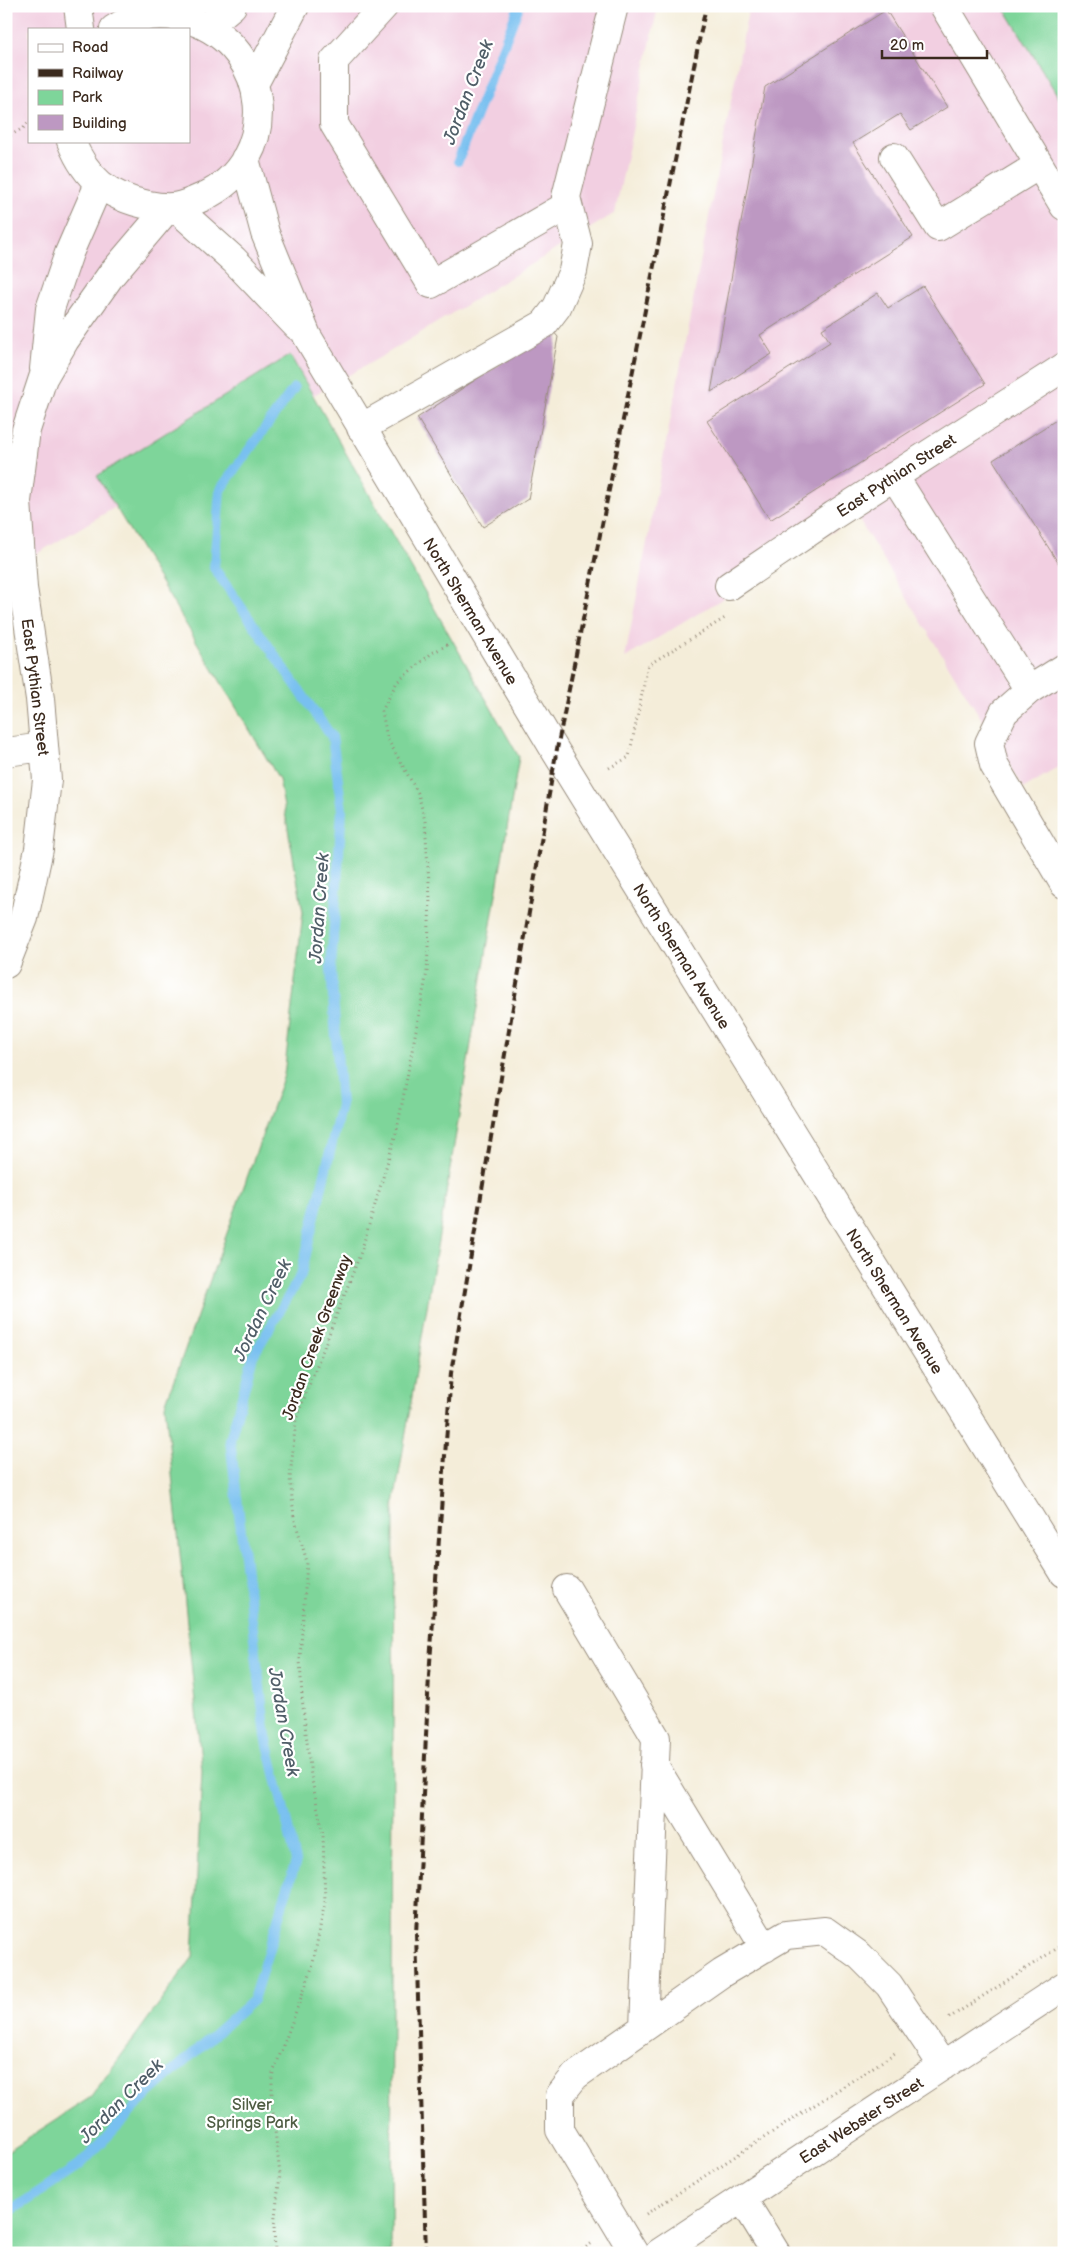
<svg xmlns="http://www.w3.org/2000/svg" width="1070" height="2259" font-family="'Balsamiq Sans',sans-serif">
	<rect width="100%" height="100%" fill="#fff"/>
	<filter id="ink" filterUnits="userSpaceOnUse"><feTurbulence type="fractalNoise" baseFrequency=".02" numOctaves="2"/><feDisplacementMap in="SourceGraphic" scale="10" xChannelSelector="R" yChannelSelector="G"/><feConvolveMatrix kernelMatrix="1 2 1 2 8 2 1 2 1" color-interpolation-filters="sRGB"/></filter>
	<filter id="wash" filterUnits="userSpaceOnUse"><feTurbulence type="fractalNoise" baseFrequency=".0096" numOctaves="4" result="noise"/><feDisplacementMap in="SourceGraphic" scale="20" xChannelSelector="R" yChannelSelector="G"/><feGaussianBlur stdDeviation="1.12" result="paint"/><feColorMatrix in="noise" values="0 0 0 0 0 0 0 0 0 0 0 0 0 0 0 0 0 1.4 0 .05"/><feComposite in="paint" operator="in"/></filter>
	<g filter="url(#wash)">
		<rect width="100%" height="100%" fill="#f4edd9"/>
		<path fill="#f2cfe1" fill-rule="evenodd" d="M6,6H658L615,213L386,354L107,512L6,572ZM29,29H189V141H29Z
			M749,6H1064V764L1024,788L857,517L625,658Z"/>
		<path fill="#7ed59a" stroke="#5c805c" d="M1003,6H1064V106Z
			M290,355L519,757L394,1504L391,2253H6V2152L91,2097L193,1957L202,1771L165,1405L284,1075L303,912L279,779L97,476Z"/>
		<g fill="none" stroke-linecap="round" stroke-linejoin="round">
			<path stroke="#78c0f0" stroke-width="10" d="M458,161L519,6
				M6,2214L81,2164L150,2092L253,2000L296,1861L266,1736L230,1440L253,1356L301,1275L341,1105L331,969L342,810L332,737L214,568L220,490L294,388"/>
		</g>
		<g id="blocks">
			<path fill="#bd98c2" d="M886,10L947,107L911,130L900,114L853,143L913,237L760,335L772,354L711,392L765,87Z
				M923,286L985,384L770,520L707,421L830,342L822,329L878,293L888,308Z
				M552,330L558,337L528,499L483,527L417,418Z
				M1064,415V572L993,460Z"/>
		</g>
	</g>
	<g filter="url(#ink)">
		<use href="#blocks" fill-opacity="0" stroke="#988c7c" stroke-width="1"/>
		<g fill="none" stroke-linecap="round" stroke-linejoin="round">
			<defs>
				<path id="minor" d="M78,6L81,29
					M384,6L334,61V124L431,284L568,205
					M944,6L1064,206
					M208,26L232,6
					M254,84L295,6
					M71,141C86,179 109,197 148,205C172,210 181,207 203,197C283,160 273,47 190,20C166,12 135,14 114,29
					M894,157L938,227L1039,165
					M245,159L265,233L307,336L556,752L1064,1573
					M176,208L234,260L297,326
					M44,369L50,309L69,253L99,184
					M361,428L544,324L557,307L573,271L578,244L566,197L614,6
					M894,476L1029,690
					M729,586L834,515L1064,367
					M1064,668L1029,690L1004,712L989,743L994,765L1064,884
					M6,752L44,747
					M6,964L24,918L39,849L47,780L40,699L23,588L17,501L26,430L43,378L65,340L111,275L167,209
					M567,1589L656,1738L644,2027
					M654,1765L765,1948
					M742,2198L776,2253
					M634,2253L560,2130V2095L575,2076L722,1973L786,1935L825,1931L860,1956L889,1985L943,2066
					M659,2253L1064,1986"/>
			</defs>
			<use href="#minor" stroke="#988c7c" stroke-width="30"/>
			<path stroke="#988c7c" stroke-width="3" stroke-dasharray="1 4" stroke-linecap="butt" d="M6,138L25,127L29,120
				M609,768L629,757L648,665L725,618
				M949,2018L1064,1944
				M646,2214L895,2053
				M275,2253L274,2225L280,2175L272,2104V2076L312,1968L325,1902L323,1834L311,1776L302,1698L300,1659L307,1562L294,1517L290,1478L296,1419L361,1252L397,1130L427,972L430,898L425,821L418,793L387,738L382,711L397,682L432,653L449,644
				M578,2253L592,2243"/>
			<use href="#minor" stroke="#fff" stroke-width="28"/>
			<path stroke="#3b2a1e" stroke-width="4" stroke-dasharray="8 4" stroke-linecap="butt" d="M426,2253L416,1934L429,1676L451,1373L555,759L706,6"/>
		</g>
	</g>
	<g text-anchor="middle" stroke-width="4.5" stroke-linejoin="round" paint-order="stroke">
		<g font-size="16" fill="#3b2a1e" stroke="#fff">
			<text transform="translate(896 475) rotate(-33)" y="6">East Pythian Street</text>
			<text transform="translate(471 611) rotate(59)" y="6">North Sherman Avenue</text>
			<text transform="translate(36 687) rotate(83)" y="6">East Pythian Street</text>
			<text transform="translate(682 956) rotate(58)" y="6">North Sherman Avenue</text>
			<text transform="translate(895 1301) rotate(58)" y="6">North Sherman Avenue</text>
			<text transform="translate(316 1337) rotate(-70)" y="6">Jordan Creek Greenway</text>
			<text transform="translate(861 2120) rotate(-33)" y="6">East Webster Street</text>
		</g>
		<g font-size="16" fill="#4f5d43" stroke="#fff">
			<text x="252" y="2110">Silver<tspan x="252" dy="18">Springs Park</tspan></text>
		</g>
		<g font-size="18" font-style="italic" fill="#505e68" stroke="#fff">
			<text transform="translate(468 92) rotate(-69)" y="6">Jordan Creek</text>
			<text transform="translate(319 908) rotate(-86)" y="6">Jordan Creek</text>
			<text transform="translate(262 1310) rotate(-64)" y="6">Jordan Creek</text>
			<text transform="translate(284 1722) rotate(80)" y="6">Jordan Creek</text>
			<text transform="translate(121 2101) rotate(-45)" y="6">Jordan Creek</text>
		</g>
	</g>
	<rect width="1070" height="2259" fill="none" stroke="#fff" stroke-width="25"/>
	<rect x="28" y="28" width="162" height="115" fill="#ffffff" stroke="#b1aaa5"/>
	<rect x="38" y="44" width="25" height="8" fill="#ffffff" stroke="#b1aaa5"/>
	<text x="72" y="52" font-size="15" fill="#3b2a1e">Road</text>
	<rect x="38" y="69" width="25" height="8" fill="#3b2a1e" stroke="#b1aaa5"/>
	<text x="72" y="78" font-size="15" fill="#3b2a1e">Railway</text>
	<rect x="38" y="90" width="25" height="15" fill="#7ed59a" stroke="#b1aaa5"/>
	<text x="72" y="102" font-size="15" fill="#3b2a1e">Park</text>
	<rect x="38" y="115" width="25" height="15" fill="#bd98c2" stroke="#b1aaa5"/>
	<text x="72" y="128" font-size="15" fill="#3b2a1e">Building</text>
	<path d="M882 50v8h105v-8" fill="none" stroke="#3b2a1e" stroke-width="2.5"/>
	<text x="890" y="50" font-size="15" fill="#3b2a1e" stroke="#ffffff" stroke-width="4" paint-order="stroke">20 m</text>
</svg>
